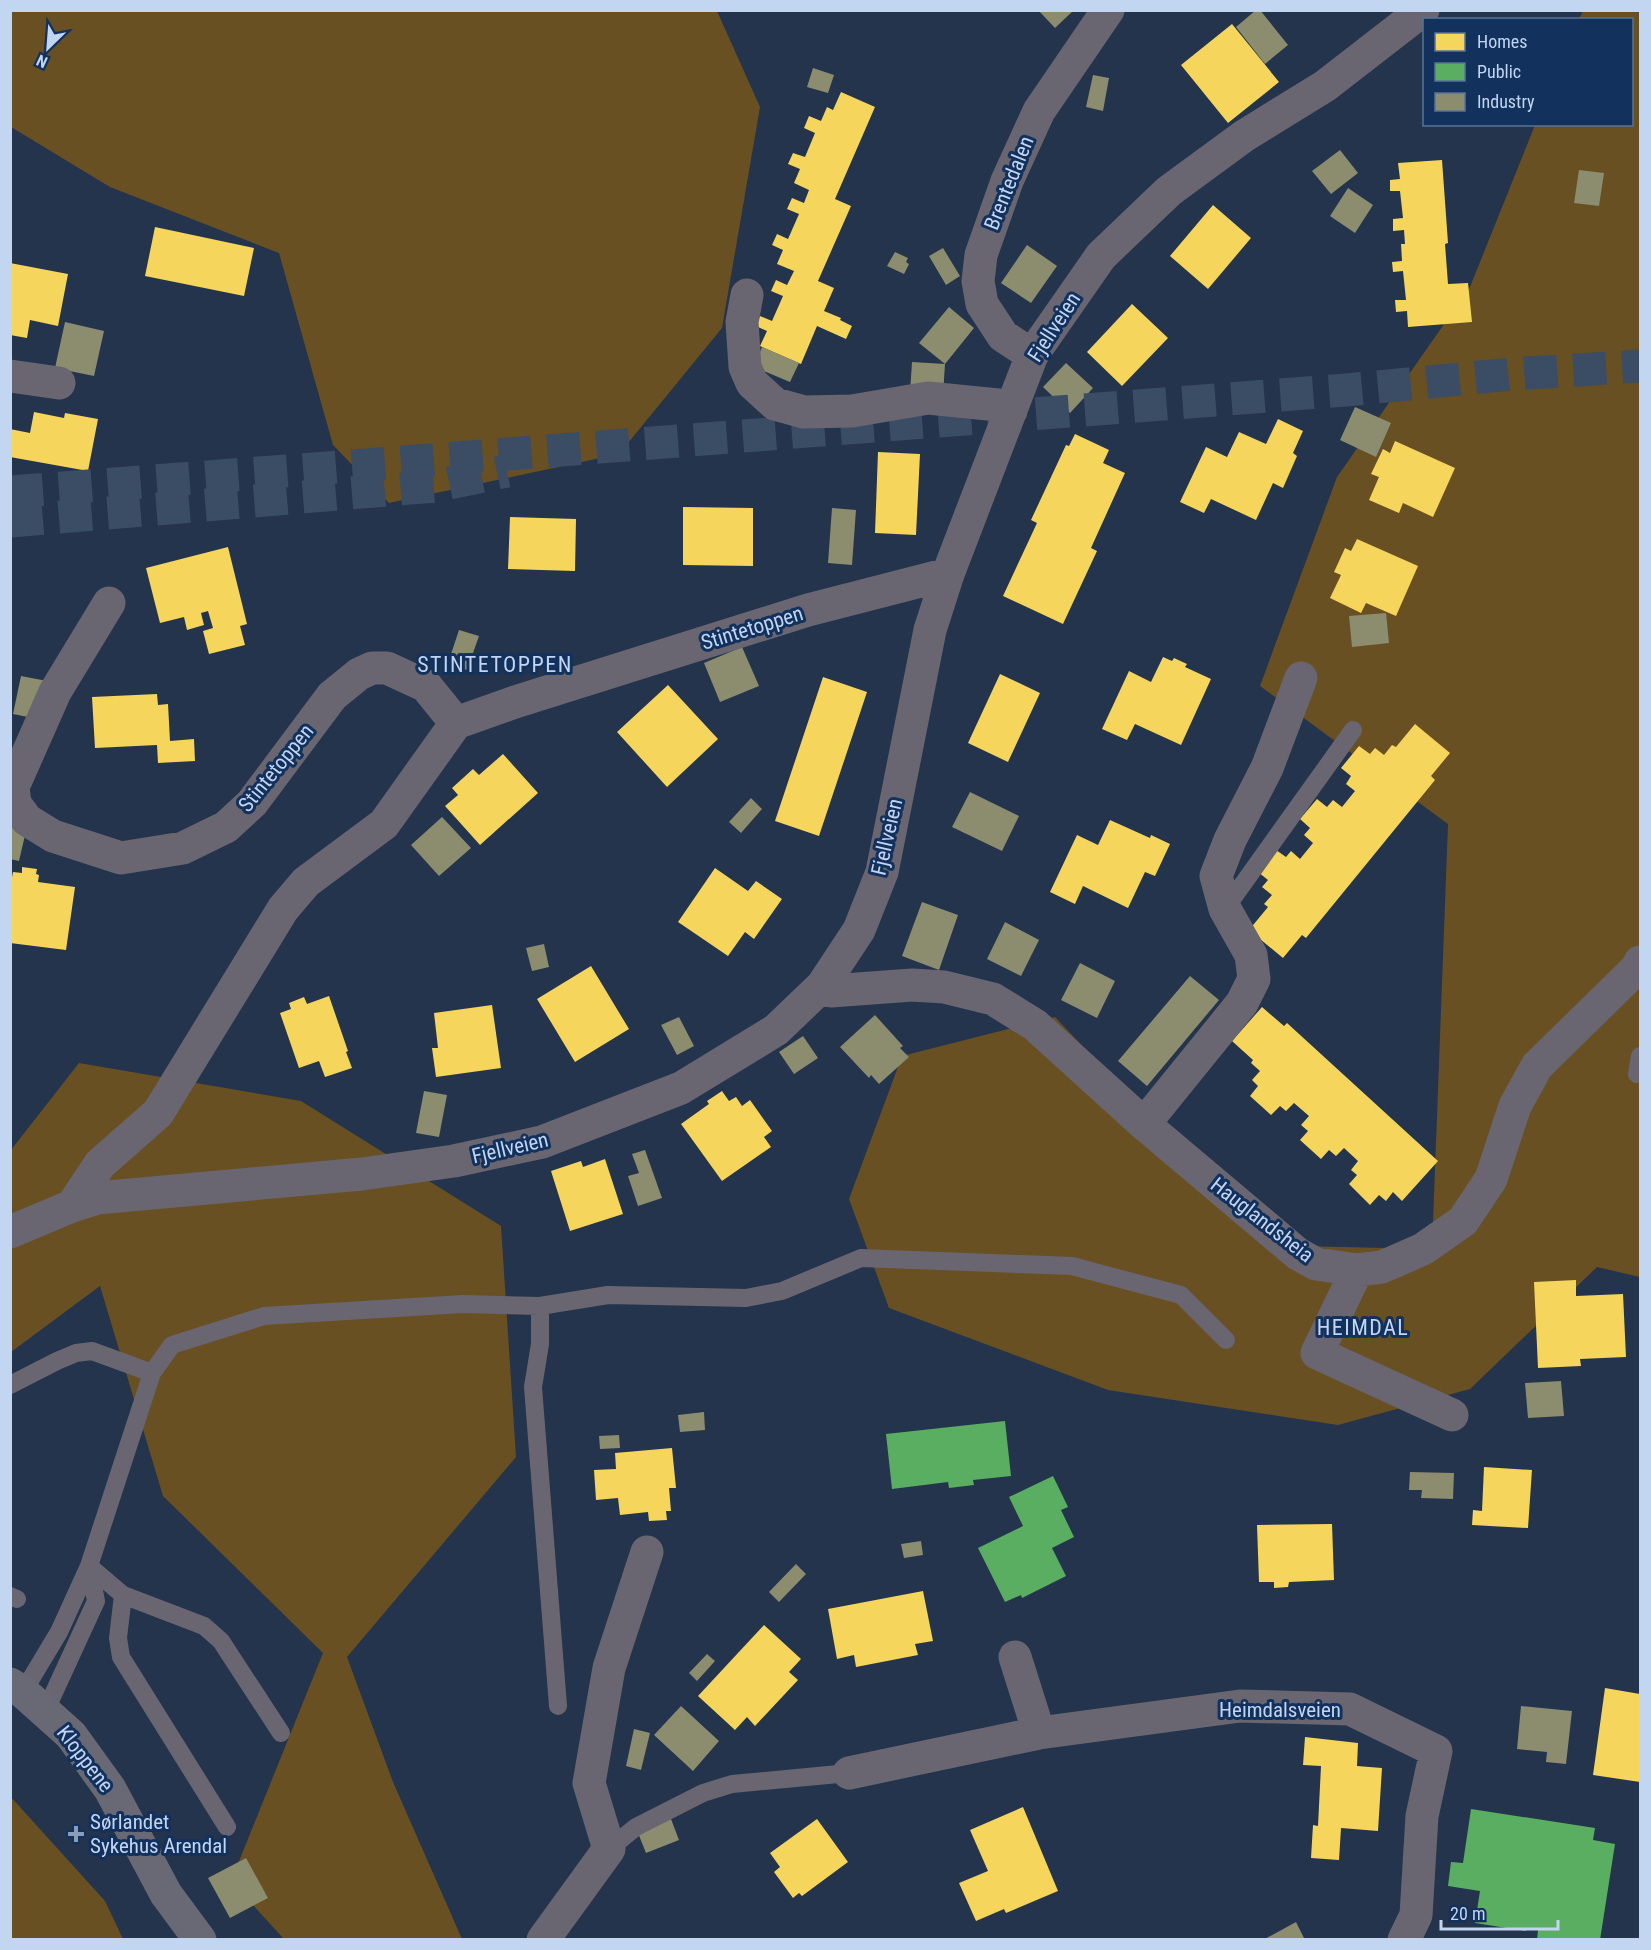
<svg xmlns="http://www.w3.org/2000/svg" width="1651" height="1950" font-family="'Roboto Condensed',sans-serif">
	<rect width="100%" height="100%" fill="#23344c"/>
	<path fill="#685023" d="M10,11H717L760,107L722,328L619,454L389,503L333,445L279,253L110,187L11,127Z
		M1583,11H1640V1277L1597,1267L1470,1389L1338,1425L1108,1390L889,1308L849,1199L902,1056L1055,1017L1142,1109L1298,1246L1432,1249L1448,824L1260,686L1337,477L1470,287L1535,125L1632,124V20L1579,19Z
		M79,1063L301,1101L501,1226L516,1457L347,1657L393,1782L462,1939H284L231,1881L323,1653L163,1496L100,1286L11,1352V1150Z
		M10,1796L105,1901L123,1939H11Z"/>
	<path fill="#f6d55c" d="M1232,24L1279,82L1228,123L1181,65Z
		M841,92L875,107L835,199L851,206L818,281L834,288L824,311L841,318L840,320L852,326L846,339L817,326L801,364L760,346L767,331L756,326L760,316L772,321L783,296L771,291L776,280L787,285L794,271L777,264L783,250L772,245L777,234L788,239L799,214L787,209L792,198L804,203L809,190L794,183L800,169L788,164L793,153L805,157L815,133L804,128L809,116L821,121L827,107L833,110Z
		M1442,160L1448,243L1445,244L1448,284L1468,283L1472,322L1408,327L1407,311L1396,312L1395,300H1406L1403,271L1393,272L1392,262L1402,261L1401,244H1405L1404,230L1393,231V219L1403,218L1400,191H1390V180L1400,179L1398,163Z
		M1213,205L1251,238L1208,289L1170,256Z
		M155,227L254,248L244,296L145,276Z
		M10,263L68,274L58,326L30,320L27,338L10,335Z
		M1132,304L1168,338L1122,386L1087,352Z
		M34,412L64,418L65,413L98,419L88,471L10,457V429L30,433Z
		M1278,419L1303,431L1293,453L1297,456L1283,488L1273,483L1256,520L1211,499L1204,513L1180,502L1206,447L1227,457L1239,432L1266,444Z
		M1075,434L1109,450L1103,463L1125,473L1091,548L1097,551L1063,624L1003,596L1037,523L1031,520L1066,445L1069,446Z
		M1395,441L1455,468L1433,517L1403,503L1399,513L1369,500L1379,477L1371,474L1383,449L1390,453Z
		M878,452L920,454L916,535L875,533Z
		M683,507L753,508V566L683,565Z
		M510,517L576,519L575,571L508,569Z
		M1357,539L1418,566L1396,616L1366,603L1361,613L1330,598L1341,575L1334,572L1345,548L1351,551Z
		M228,547L247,624L240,626L245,645L209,654L203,631L213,628L208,611L201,613L204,625L187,630L184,617L160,623L146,568Z
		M1163,657L1172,661L1174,658L1187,664L1185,667L1211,679L1181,745L1135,724L1127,740L1102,729L1129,671L1151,682Z
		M1000,674L1040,693L1008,762L968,743Z
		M823,677L867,692L819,836L775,821Z
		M668,685L718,739L667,787L617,732Z
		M157,694L158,705L168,704L170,741L194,739L195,761L158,763L157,745L95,748L92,697Z
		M1415,724L1450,753L1431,776L1435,780L1306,938L1302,935L1283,958L1249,930L1268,907L1264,904L1272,895L1262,887L1268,880L1258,872L1276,850L1286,857L1291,851L1300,859L1313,843L1304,835L1310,828L1300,819L1317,799L1327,807L1333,800L1342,807L1355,791L1346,784L1351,776L1341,768L1359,746L1370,754L1375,748L1384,755L1392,745L1396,747Z
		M503,754L538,793L480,845L445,806L458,795L452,788L473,769L479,775Z
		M1110,820L1150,838L1151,835L1170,844L1155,876L1145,872L1128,908L1083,886L1075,904L1050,892L1077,835L1098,845Z
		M22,867L37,869L36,874L39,875L38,882L75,887L66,950L10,943V888L13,872L22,873Z
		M715,868L748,891L756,881L782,899L754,939L745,932L728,956L678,922Z
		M591,966L629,1029L575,1062L537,999Z
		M329,996L348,1051L346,1052L352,1068L325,1077L319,1061L299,1068L280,1013L291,1009L289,1003L304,997L307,1004Z
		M492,1005L501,1068L436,1077L432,1048H438L434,1013Z
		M1262,1007L1284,1026L1287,1023L1438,1161L1402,1201L1393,1192L1386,1201L1379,1195L1370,1205L1349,1184L1357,1175L1351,1170L1358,1161L1344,1148L1336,1156L1329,1150L1321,1159L1300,1140L1308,1131L1301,1125L1309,1116L1294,1103L1286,1111L1280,1106L1271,1115L1250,1096L1258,1086L1252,1080L1260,1071L1251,1063L1253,1060L1232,1041Z
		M722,1091L729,1101L736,1097L742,1106L750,1100L772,1131L764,1137L771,1147L722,1181L681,1124L709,1104L707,1101Z
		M605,1159L623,1214L570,1231L551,1171L581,1161L583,1167Z
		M1576,1280V1296L1623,1294L1626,1357L1580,1359L1581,1366L1538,1368L1534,1282Z
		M672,1448L676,1488H669L671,1511H666L667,1520L649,1521L648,1512L620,1515L618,1498L596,1500L594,1470L616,1469L615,1453Z
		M1484,1467L1532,1470L1528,1528L1472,1525L1473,1510L1482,1511Z
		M1332,1524L1334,1580L1289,1582L1288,1587L1274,1588V1582H1259L1257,1525Z
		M923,1591L933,1641L915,1644L918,1655L856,1667L854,1655L837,1659L828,1609Z
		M764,1625L801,1659L789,1672L798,1680L755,1726L747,1717L735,1730L698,1696Z
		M1605,1688L1640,1694V1782L1593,1775Z
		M1305,1737L1358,1743L1357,1766L1382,1768L1378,1831L1341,1828L1339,1860L1311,1858L1313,1825L1318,1826L1321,1766L1303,1765Z
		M1023,1807L1058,1891L1006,1913L1004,1909L976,1921L959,1883L988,1871L970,1830Z
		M817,1819L848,1862L802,1896L799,1893L793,1898L774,1872L780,1867L770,1853Z"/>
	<path fill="#5aae61" d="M1005,1421L1011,1476L973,1480L974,1485L949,1488L948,1482L892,1489L886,1434Z
		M1053,1476L1068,1507L1061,1510L1074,1537L1052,1548L1066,1576L1022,1598L1021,1595L1005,1602L978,1548L1023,1526L1009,1497Z
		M1471,1809L1595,1828L1593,1840L1615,1844L1600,1940H1537L1538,1930L1527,1928L1526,1931L1475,1923L1480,1891L1448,1886L1451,1862L1463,1863Z"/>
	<path fill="#8c8c6e" d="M1038,10H1074L1055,28Z
		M1256,10H1260L1288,45L1265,64L1236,27Z
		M813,68L834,75L828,93L807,87Z
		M1093,75L1109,78L1103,111L1086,107Z
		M1340,150L1358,173L1331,194L1312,171Z
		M1579,170L1604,173L1599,206L1574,203Z
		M1348,188L1373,205L1355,233L1330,216Z
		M1027,245L1057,266L1031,303L1001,283Z
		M943,248L960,276L946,285L929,256Z
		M895,252L908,258L906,262L909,264L904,274L887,266Z
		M949,307L974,328L945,364L919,343Z
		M65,322L104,331L94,376L55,368Z
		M762,347L799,363L790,382L754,367Z
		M912,362L945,364L943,395L910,393Z
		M1066,363L1093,388L1070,413L1043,387Z
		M1355,407L1391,423L1376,457L1340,440Z
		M832,508L856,510L852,565L828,563Z
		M1386,613L1389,643L1352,647L1349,616Z
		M459,630L479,636L467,670L448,663Z
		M742,647L759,686L720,702L704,663Z
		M21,676L47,681L38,719L13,714Z
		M970,792L1019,816L1002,851L952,827Z
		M751,798L762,809L741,833L729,822Z
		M442,817L471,848L439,876L411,845Z
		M10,827L26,831L19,861L10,859Z
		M922,902L958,915L939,970L902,956Z
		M1005,922L1039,940L1021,976L987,959Z
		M544,944L549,967L532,971L526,948Z
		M1080,963L1115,981L1097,1018L1061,1000Z
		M1190,976L1219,1000L1147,1086L1118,1061Z
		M875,1015L903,1046L900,1048L909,1057L879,1084L871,1075L869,1078L840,1047Z
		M679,1017L694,1046L677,1055L661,1025Z
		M803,1036L818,1058L794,1074L779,1052Z
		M424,1091L447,1095L439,1137L416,1133Z
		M645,1150L662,1198L638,1206L628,1176L639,1173L632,1154Z
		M1561,1381L1564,1416L1528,1418L1525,1383Z
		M704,1412L705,1430L680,1432L678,1415Z
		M619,1435L620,1448L600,1449L599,1436Z
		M1410,1472L1454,1473L1453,1499L1421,1498L1422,1490H1409Z
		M921,1541L923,1555L904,1558L901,1544Z
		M796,1564L806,1574L779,1602L769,1592Z
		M707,1654L715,1661L697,1681L689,1673Z
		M681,1706L719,1741L693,1771L654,1735Z
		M1521,1706L1572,1711L1566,1764L1546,1762L1547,1752L1517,1749Z
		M634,1729L650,1733L641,1770L626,1766Z
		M671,1819L679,1840L646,1853L638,1833Z
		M246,1858L268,1898L230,1918L208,1878Z
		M1296,1922L1305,1940H1263Z"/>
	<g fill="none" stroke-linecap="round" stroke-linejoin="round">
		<path stroke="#3b4c65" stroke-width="33" stroke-dasharray="33 16" stroke-linecap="butt" d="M10,492L1346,390L1512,374L1640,366
			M10,521L436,486L507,471"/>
		<path stroke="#696671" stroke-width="18" d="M1225,909L1353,730
			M1637,1074L1640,1056
			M540,1306V1344L533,1387L558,1706
			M10,1385L57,1361L76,1353L92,1351L152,1373
			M89,1566L123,1595L118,1638L121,1657L227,1827
			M123,1595L204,1626L221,1641L281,1733
			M10,1596L17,1599
			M23,1692L59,1632L89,1566L152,1373L172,1345L264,1316L463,1304L540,1306L608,1295L746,1298L782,1291L861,1258L1072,1266L1181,1295L1226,1340
			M45,1712L96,1601L89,1566
			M609,1849L636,1827L703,1793L732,1784L849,1773"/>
		<path stroke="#696671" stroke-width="33" d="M747,295L742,322L745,367L752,383L775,404L804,412L852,411L928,398L998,405L1011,411
			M1032,355L1003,336L982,304L978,281L981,255L1007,181L1039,111L1108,10
			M10,376L59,383
			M456,723L515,702L808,610L948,574
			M822,986L831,991L912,985L944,987L993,999L1035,1025L1144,1124L1298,1254L1316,1264L1357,1270L1382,1267L1423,1249L1463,1221L1491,1179L1515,1106L1537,1066L1637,968L1640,962
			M1144,1124L1242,1003L1254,979L1251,955L1225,909L1216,876L1230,840L1267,768L1301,678
			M72,1206L100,1164L158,1113L283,909L306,882L384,824L456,723L426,686L387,668H372L359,674L332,696L252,803L226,827L183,848L121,858L53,836L27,820L15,804L13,787L55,692L109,603
			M10,1232L72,1206L97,1198L362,1174L454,1161L542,1142L681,1088L776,1030L822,986L859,930L882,872L930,630L948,574L1032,355L1101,256L1169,191L1244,136L1325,86L1423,10
			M1357,1270L1317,1353L1452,1415
			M1015,1657L1039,1733L1240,1706L1350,1709L1436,1751L1422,1816L1416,1915L1404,1940
			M849,1773L1039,1733
			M543,1940L609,1849L589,1783L609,1668L647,1552"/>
		<path stroke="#696976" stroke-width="33" d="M10,1684L23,1692L71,1735L110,1789L166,1894L200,1940"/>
	</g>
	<path fill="#8a9db7" stroke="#12315d" stroke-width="2" d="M73 1825h6v6h6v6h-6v6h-6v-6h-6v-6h6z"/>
	<g text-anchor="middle" stroke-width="6" stroke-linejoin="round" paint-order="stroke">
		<g font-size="21" fill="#c2d5f1" stroke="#12315d">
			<text transform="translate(1009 183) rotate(-68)" y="7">Brentedalen</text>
			<text transform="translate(1054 327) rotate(-57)" y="7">Fjellveien</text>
			<text transform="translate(752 628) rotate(-17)" y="7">Stintetoppen</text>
			<text transform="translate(276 768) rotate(-51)" y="7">Stintetoppen</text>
			<text transform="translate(887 837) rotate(-77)" y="7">Fjellveien</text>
			<text transform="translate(510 1148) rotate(-13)" y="7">Fjellveien</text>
			<text transform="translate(1262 1220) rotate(38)" y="7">Hauglandsheia</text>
			<text x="1280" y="1717">Heimdalsveien</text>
			<text transform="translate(85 1759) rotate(52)" y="7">Kloppene</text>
		</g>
		<g font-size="21" fill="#c2d5f1" stroke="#12315d" text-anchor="start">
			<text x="90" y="1829">Sørlandet<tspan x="90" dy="24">Sykehus Arendal</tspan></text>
		</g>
		<g font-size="22" letter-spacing="1.5" fill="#c2d5f1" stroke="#12315d">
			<text x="495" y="672">STINTETOPPEN</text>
			<text x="1363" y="1335">HEIMDAL</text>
		</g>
	</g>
	<rect width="1651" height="1950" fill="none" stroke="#c2d5f1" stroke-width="24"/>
	<rect x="1423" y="18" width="210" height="108" fill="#12315d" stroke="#587398" stroke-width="1.5"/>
	<rect x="1435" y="33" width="30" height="18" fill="#f6d55c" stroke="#587398" stroke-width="1.5"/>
	<text x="1477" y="48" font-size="18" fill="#c2d5f1">Homes</text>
	<rect x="1435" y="63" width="30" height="18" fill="#5aae61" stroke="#587398" stroke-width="1.5"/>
	<text x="1477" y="78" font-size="18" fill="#c2d5f1">Public</text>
	<rect x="1435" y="93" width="30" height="18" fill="#8c8c6e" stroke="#587398" stroke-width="1.5"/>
	<text x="1477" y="108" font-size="18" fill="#c2d5f1">Industry</text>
	<g transform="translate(48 48) rotate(205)" stroke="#12315d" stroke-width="4.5" paint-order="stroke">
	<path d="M0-4.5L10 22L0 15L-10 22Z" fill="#c2d5f1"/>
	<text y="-9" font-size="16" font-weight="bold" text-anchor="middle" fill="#c2d5f1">N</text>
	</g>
	<path d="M1441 1920v9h117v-9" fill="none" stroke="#c2d5f1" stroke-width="3"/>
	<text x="1450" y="1920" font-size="18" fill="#c2d5f1" stroke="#12315d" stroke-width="4.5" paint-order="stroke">20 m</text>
</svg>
